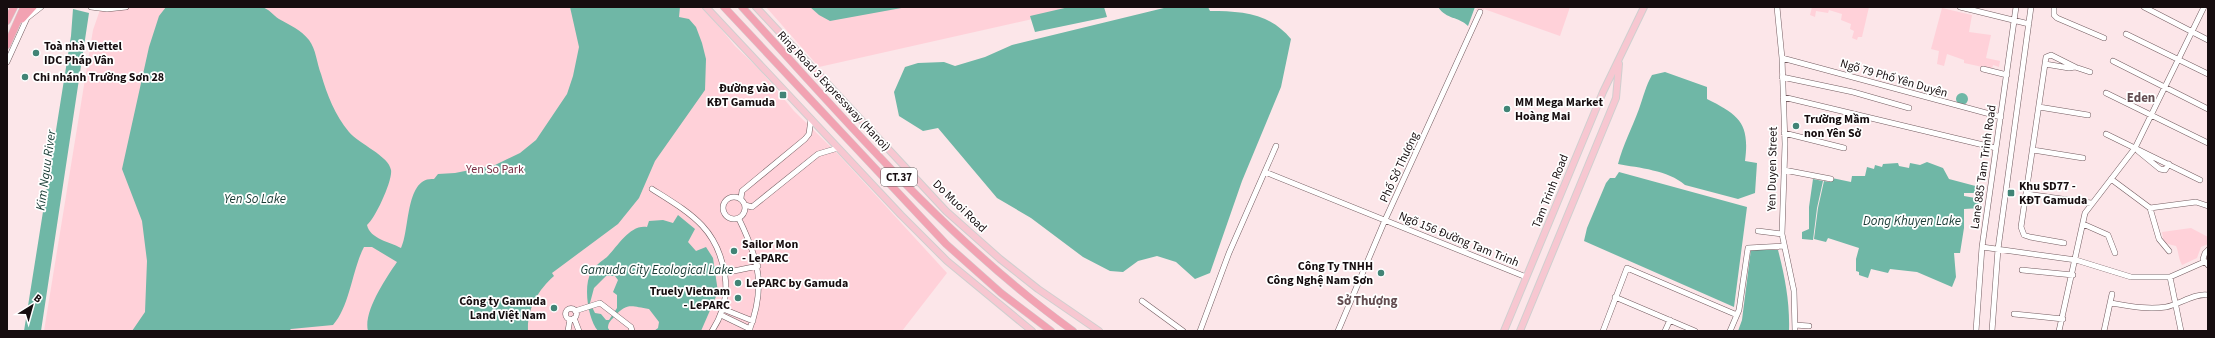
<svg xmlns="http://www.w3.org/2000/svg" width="2215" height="338" font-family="'Source Sans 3',sans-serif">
	<rect width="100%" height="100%" fill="#fce6e9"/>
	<path fill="#ffd1d9" d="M101,7H703L735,46L761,71L794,111L838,154L947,273L902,331H44L93,30Z
		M766,7H1086L819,67Z
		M1478,7H1570L1560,36L1484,9L1482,13L1476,10Z
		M1812,7H1869L1862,37H1858L1857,40L1852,38L1854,31L1850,29L1851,24L1841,20L1842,14L1829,10L1828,13L1816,11L1815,17L1810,15Z
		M1942,8L1972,15L1969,32L1991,35L1986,58L2000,61L1999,67L1993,65L1992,69L1964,63V60L1947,54L1944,66L1937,64L1939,51L1931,49Z
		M2191,228L2208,237V244L2201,247L2197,258L2182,265C2178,258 2179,252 2176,246L2164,243L2162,232Z"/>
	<path fill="#6fb7a6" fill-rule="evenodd" d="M166,7H262C269,9 273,15 279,19C290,25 301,30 309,40C316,49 317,64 321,74C327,95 335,115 349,132C359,144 389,156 391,170C393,180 375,219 367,225C370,239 390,242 401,248C410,231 405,176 434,179L438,174L455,173L495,165L520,153L536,140L567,94L573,76L579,47L570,7H680L679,17L689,19L696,27L702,43L706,59L705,90L655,161L639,198L618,224L552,273L554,276C538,290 527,309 528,331H368C363,312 386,278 397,262L372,247H364C352,270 350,306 333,325L291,329L289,331H132L145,312L147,261L142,221L122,169L149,47L159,16Z
		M810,7H907L830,21L819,15Z
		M1069,7H1104L1107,17L1035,32L1030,16Z
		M1168,7H1208L1210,11C1241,11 1270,13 1291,39L1281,87L1242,181L1210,273L1195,279L1176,262L1157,256L1138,261L1123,272L1110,271L1083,257L1031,218L997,198L938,128L923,131L899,116L894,92L905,67L918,63L944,62L955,66L985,57L1012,45Z
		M1438,7H1475L1468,26C1458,16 1447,20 1438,7Z
		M73,9L89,13L41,331H24L71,36Z
		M1665,72L1707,87V99C1739,115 1750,123 1745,161L1757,163L1755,193L1738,199L1685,185C1668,170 1639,168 1618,164C1623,145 1632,128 1639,109C1643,98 1646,85 1652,75Z
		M1956 99a6 6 0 1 1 12 0a6 6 0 1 1-12 0Z
		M1927,162L1943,168L1949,179L1983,188L1982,193H1964V196L1981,199V208L1964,209V228L1960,253H1954L1956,277L1952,287L1917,272L1890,269L1888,273L1871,269L1868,278L1859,275V272L1856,271V259L1859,248L1828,238L1826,242L1814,239L1818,208L1824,181L1829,182L1832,178L1851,182L1852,176H1865L1867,167L1874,169L1875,165L1882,167L1883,164L1898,163L1899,166L1909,168L1910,163L1920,165Z
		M1619,172L1747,207L1734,307L1584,241L1587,228L1606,183L1610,178H1615Z
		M1813,179L1823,181L1817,208L1813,240L1802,239V232L1809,229V207Z
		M678,215L695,229L688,242L696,251L706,247L713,258L718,292L701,331H654L658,328L659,322L649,309C631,306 627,302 614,317C611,320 608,323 608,328L610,331H598C588,319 583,287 591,272C594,266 601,262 607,257C617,247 630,224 647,227L649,221L663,220L673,223ZM606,276H615L618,280L613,292L617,295V308L609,320H606L601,314L595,313L590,303L594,288Z
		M1751,249L1778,250C1785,277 1790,303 1789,331H1738L1742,320Z"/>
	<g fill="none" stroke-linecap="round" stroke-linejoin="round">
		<defs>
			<path id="minor" d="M91,7L107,9L126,7
				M1777,7L1782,58L1785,144L1782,234L1794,291L1795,331
				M1960,7L2029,24
				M2054,7V15L2057,18L2104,38
				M2144,7L2208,40
				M2126,34L2208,74
				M1782,58L2001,117
				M2113,61L2208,109
				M7,62L27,18L41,7
				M2045,64L2069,68L2075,67
				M1983,69L2007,75
				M1782,77L1853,92L1909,108
				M2106,93L2208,143
				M1783,97L1996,148
				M2039,107L2088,115
				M1784,133L1844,148
				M2106,134L2200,180
				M2033,150L2083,158
				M2138,151L2160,169L2165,170L2169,164
				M1784,170L1831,179
				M1265,172L1526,277
				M2111,179L2150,208L2159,239L2169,251
				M652,189C690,213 718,228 725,276C728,296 723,314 712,331
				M2027,194L2091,203
				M723 208a11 11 0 1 1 22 0a11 11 0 1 1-22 0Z
				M741,198L742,191L805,139L809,134L811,119
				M745,205L752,207L818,154L838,148
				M2150,208L2196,202L2208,206
				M739,219C759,260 766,287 749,331
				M2083,224L2108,235L2115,253
				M1758,231L1782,234
				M2064,243L2030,237L2024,235L2021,227L2046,57L2051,55L2075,67L2090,72
				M1982,247L2076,260L2131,277H2170L2204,262
				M2208,250L2205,253L2203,259L2208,265
				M2022,270L2073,275
				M724,273L758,266
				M2170,277L2181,331
				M1615,297L1695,331
				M1142,301L1183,331
				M2111,303C2129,306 2147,310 2166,307C2180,304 2195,293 2208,295
				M565.5 314a5.5 5.5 0 1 1 11 0a5.5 5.5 0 1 1-11 0Z
				M723,309L753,321
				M575,311L600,303L631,327L632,331
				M2014,314L2063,319
				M721,315L750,329
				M574,318L579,331
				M1795,325L1809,326
				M568,331L570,319
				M1200,331L1229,253L1276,146
				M1338,331L1385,220L1480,12
				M1603,331L1627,268L1737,315
				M1665,331L1670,320
				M1730,331L1739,310L1748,248L1783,246
				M1976,331L1982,247L2016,7
				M1992,331L1998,249L2031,7
				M2059,331L2085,213L2135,148L2204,7
				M2104,331L2112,294"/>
			<path id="major" d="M706,7L901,215L947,261L1032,331
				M756,7L946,211L1000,259L1038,289L1099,331
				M1504,331L1603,92L1644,7
				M1520,331L1616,98L1619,64"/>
			<path id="highway" d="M724,7L946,244L1001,293L1051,331
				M742,7C846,121 947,240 1073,331
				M22,19L33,7
				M7,21L14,7
				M7,45L24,7"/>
		</defs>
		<use href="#minor" stroke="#735c60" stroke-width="6"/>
		<use href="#major" stroke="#d0cfcf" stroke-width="8"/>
		<use href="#highway" stroke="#d0cfcf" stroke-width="8"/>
		<use href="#minor" stroke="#fff" stroke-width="5"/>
		<use href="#major" stroke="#f7c7d1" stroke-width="6"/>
		<use href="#highway" stroke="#f2a2b2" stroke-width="7"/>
	</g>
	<g fill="#418476" stroke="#fff" stroke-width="1.5">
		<circle cx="36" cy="53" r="4"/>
		<circle cx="25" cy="77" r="4"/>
		<rect x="779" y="91" width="8" height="8" rx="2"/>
		<circle cx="1507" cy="109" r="4"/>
		<circle cx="1796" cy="126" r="4"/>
		<rect x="2007" y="189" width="8" height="8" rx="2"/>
		<circle cx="734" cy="251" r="4"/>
		<circle cx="1381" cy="273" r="4"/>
		<circle cx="738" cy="283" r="4"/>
		<circle cx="738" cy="298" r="4"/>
		<circle cx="554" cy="308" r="4"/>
	</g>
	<g text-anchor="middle" stroke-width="3.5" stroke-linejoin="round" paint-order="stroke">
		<rect fill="#fff" stroke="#5c5657" stroke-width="1" x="881" y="168" width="36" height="18" rx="3"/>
		<g font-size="11" font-weight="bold" fill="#160d0f">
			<text x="899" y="181">CT.37</text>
		</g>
		<g font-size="12" font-weight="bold" fill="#160d0f" stroke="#fff" text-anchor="start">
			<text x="44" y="50">Toà nhà Viettel<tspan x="44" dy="14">IDC Pháp Vân</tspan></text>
			<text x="33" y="81">Chi nhánh Trường Sơn 28</text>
			<text x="775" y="92" text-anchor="end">Đường vào<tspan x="775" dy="14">KĐT Gamuda</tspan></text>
			<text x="1515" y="106">MM Mega Market<tspan x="1515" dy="14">Hoàng Mai</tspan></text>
			<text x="1804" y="123">Trường Mầm<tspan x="1804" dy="14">non Yên Sở</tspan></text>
			<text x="2019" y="190">Khu SD77 -<tspan x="2019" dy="14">KĐT Gamuda</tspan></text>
			<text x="742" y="248">Sailor Mon<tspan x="742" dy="14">- LePARC</tspan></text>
			<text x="1373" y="270" text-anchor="end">Công Ty TNHH<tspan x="1373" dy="14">Công Nghệ Nam Sơn</tspan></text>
			<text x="746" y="287">LePARC by Gamuda</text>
			<text x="730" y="295" text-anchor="end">Truely Vietnam<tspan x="730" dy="14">- LePARC</tspan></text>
			<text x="546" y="305" text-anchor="end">Công ty Gamuda<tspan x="546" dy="14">Land Việt Nam</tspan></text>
		</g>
		<g font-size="12" fill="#160d0f" stroke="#fff">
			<text transform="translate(1894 78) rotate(16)" y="4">Ngõ 79 Phố Yên Duyên</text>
			<text transform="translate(834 91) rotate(47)" y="4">Ring Road 3 Expressway (Hanoi)</text>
			<text transform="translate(1399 167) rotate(-65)" y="4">Phố Sở Thượng</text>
			<text transform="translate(1983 167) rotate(-82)" y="4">Lane 885 Tam Trinh Road</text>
			<text transform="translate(1772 169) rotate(-89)" y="4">Yen Duyen Street</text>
			<text transform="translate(1550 191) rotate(-68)" y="4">Tam Trinh Road</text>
			<text transform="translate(960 206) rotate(44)" y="4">Do Muoi Road</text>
			<text transform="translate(1459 239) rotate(22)" y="4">Ngõ 156 Đường Tam Trinh</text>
		</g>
		<g font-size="12" fill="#792d42" stroke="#fff">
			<text x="495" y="173">Yen So Park</text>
		</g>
		<g font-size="13" font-weight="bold" fill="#624c50" stroke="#fff">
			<text x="2141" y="102">Eden</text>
			<text x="1367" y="305">Sở Thượng</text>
		</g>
		<g font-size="13" font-style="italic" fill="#1b3d36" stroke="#fff">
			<text transform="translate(45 170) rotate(-82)" y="5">Kim Nguu River</text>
			<text x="255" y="203">Yen So Lake</text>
			<text x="1912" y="225">Dong Khuyen Lake</text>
			<text x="657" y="274">Gamuda City Ecological Lake</text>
		</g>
	</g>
	<rect width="2215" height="338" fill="none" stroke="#160d0f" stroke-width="16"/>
	<g transform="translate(32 306) rotate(37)" stroke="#ffffff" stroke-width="3" paint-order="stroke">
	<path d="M0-3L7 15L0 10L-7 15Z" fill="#160d0f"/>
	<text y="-6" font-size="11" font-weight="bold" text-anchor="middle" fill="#160d0f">B</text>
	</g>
</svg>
